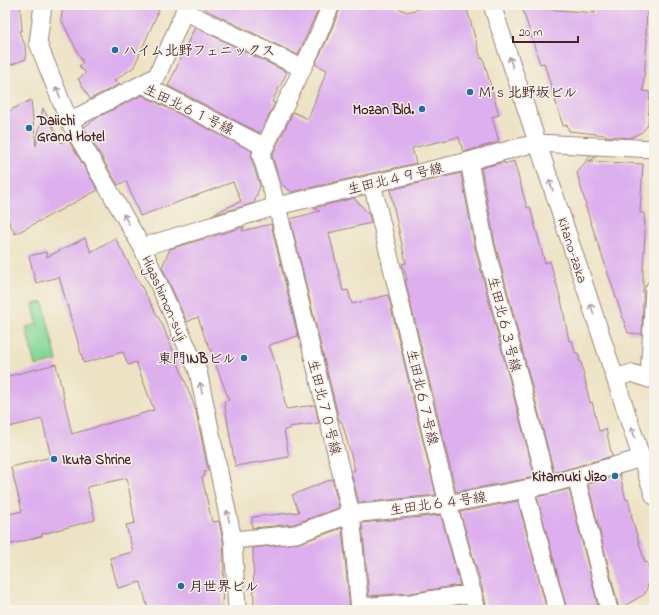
<svg xmlns="http://www.w3.org/2000/svg" width="659" height="615" font-family="'Indie Flower','Klee One',sans-serif">
	<rect width="100%" height="100%" fill="#f7f3e8"/>
	<filter id="ink" filterUnits="userSpaceOnUse"><feTurbulence type="fractalNoise" baseFrequency=".025" numOctaves="2"/><feDisplacementMap in="SourceGraphic" scale="8" xChannelSelector="R" yChannelSelector="G"/><feConvolveMatrix kernelMatrix="1 2 1 2 8 2 1 2 1" color-interpolation-filters="sRGB"/></filter>
	<filter id="wash" filterUnits="userSpaceOnUse"><feTurbulence type="fractalNoise" baseFrequency=".012" numOctaves="4" result="noise"/><feDisplacementMap in="SourceGraphic" scale="16" xChannelSelector="R" yChannelSelector="G"/><feGaussianBlur stdDeviation="0.9" result="paint"/><feColorMatrix in="noise" values="0 0 0 0 0 0 0 0 0 0 0 0 0 0 0 0 0 1.4 0 .05"/><feComposite in="paint" operator="in"/></filter>
	<g filter="url(#wash)">
		<rect width="100%" height="100%" fill="#ede3c4"/>
		<path fill="#86d899" stroke="#687c62" d="M43,302L57,361L35,366L26,327L37,324L33,304Z"/>
		<g id="blocks">
			<path fill="#ddafee" d="M5,5H20L22,30L19,32L25,45L26,59L5,67Z
				M63,5H161L134,67L114,81L120,84L90,99L78,79L86,73L79,66L83,63L61,19Z
				M206,5H320L298,55L204,9Z
				M341,5H391L407,12L434,5H466L481,59L483,58L499,115L492,117L499,142L463,152L459,137L412,148L416,163L292,192L281,184L272,156L293,112L308,119L327,70L315,64L326,42L340,9Z
				M595,5H647L646,39H647L643,91L650,92L648,125L642,132L630,138L605,136L606,135L569,131L567,125L563,126L544,63L540,64L522,7L595,13Z
				M195,27L287,72L272,102L275,103L260,133L168,86Z
				M142,95L252,151L251,158L260,186L254,203L210,216L241,201L233,182L140,216L126,181L118,185L84,127L100,116Z
				M31,100L36,146L43,108L61,143L67,138L98,190L15,234L5,213V113Z
				M590,156H597L589,161L643,164L640,213H644L645,231L643,270V301L642,334L628,333L585,205H586L577,173Z
				M514,161L527,208L530,207L545,263L550,261L562,304L569,341L572,340L575,353H578L580,362H581L590,403L592,402L599,431L606,429L612,456L554,473L495,243L481,168L504,162L505,164Z
				M461,173L475,248L535,477L456,492L405,280H407L402,264L406,263L390,190Z
				M354,198L369,214L371,223L329,233L343,291L348,290L352,304L388,295L436,495L359,503L351,472L355,470L342,422H340V420H339L290,219L320,211L314,208Z
				M271,224L298,336L269,345L280,376L286,409L315,405L319,423L289,427L290,429L284,430L289,457L235,466L224,401L229,400L207,341H206L198,317L187,322L162,267L170,249L244,227L242,231Z
				M85,238L91,252L115,238L163,326L185,381L196,411L208,471L204,472L205,476L202,477L212,522L219,521L223,541L224,562L222,608L212,610H148L141,582L118,588L110,558L133,552L126,525L135,523L127,478L87,487L95,520L42,534V536L5,546V515L22,511L11,467L51,457L42,419L5,428V377L56,364L72,434L154,410L136,362L128,365L123,352L84,363L59,277L36,283L29,256L46,252L47,257Z
				M620,475L626,500L628,499L632,515H631L645,563L647,562L651,575L645,594L619,609L588,484Z
				M332,479L339,508L294,524L252,528V517L299,512L292,495Z
				M569,489L599,610H567L537,497Z
				M518,501L547,610H487L483,591L460,512Z
				M441,515L460,585L410,593L369,596L362,523Z
				M342,528L350,610H254L253,548L299,543Z
				M465,604L467,610H430Z"/>
		</g>
	</g>
	<g filter="url(#ink)">
		<use href="#blocks" fill-opacity="0" stroke="#9c8178" stroke-width="1"/>
		<g fill="none" stroke-linecap="round" stroke-linejoin="round">
			<defs>
				<path id="street" d="M43,5L38,43L69,121L142,247L198,371L233,540L237,610
					M331,5L317,38L261,155L277,206L351,514L360,610
					M492,5L654,496
					M184,11L302,68
					M142,84L157,76L187,5
					M69,121L142,84L265,147
					M469,161L485,245L547,485
					M372,183L448,504L477,610
					M142,247L277,206L469,161L516,148L537,143L654,149
					M615,378L632,373L649,379H654
					M649,379L654,289
					M576,477L609,610
					M525,489L557,610
					M233,540L296,534L351,514L448,504L547,485L642,458
					M360,607L411,603L473,593"/>
			</defs>
			<use href="#street" stroke="#9c8178" stroke-width="19"/>
			<use href="#street" stroke="#fff" stroke-width="17"/>
		</g>
		<defs><path id="oneway-shaft" d="M-6 0H5M1.5-3L5.5 0L1.5 3" fill="none" stroke-width="1.6" stroke-linecap="round" stroke-linejoin="round"/></defs>
		<g stroke="#ae9aa0">
			<use href="#oneway-shaft" transform="translate(511 62) rotate(-108)"/>
			<use href="#oneway-shaft" transform="translate(58 92) rotate(-112)"/>
			<use href="#oneway-shaft" transform="translate(551 185) rotate(-108)"/>
			<use href="#oneway-shaft" transform="translate(126 219) rotate(-120)"/>
			<use href="#oneway-shaft" transform="translate(592 309) rotate(-108)"/>
			<use href="#oneway-shaft" transform="translate(201 388) rotate(-102)"/>
			<use href="#oneway-shaft" transform="translate(633 432) rotate(-109)"/>
			<use href="#oneway-shaft" transform="translate(228 516) rotate(-102)"/>
		</g>
	</g>
	<g fill="#1f6fb2" stroke="#f7f3e8" stroke-width="1.5">
		<circle cx="115" cy="50" r="4"/>
		<circle cx="470" cy="92" r="4"/>
		<circle cx="422" cy="109" r="4"/>
		<circle cx="29" cy="128" r="4"/>
		<circle cx="244" cy="358" r="4"/>
		<circle cx="54" cy="459" r="4"/>
		<circle cx="615" cy="476" r="4"/>
		<circle cx="181" cy="586" r="4"/>
	</g>
	<g text-anchor="middle" stroke-width="3" stroke-linejoin="round" paint-order="stroke">
		<g font-size="14" font-weight="bold" fill="#4a1f2b" stroke="#f7f3e8" text-anchor="start">
			<text x="123" y="55">ハイム北野フェニックス</text>
			<text x="478" y="97">Ｍ’ｓ北野坂ビル</text>
			<text x="414" y="114" text-anchor="end">Mozan Bld.</text>
			<text x="37" y="125">Daiichi<tspan x="37" dy="16">Grand Hotel</tspan></text>
			<text x="236" y="363" text-anchor="end">東門INBビル</text>
			<text x="62" y="464">Ikuta Shrine</text>
			<text x="607" y="481" text-anchor="end">Kitamuki Jizo</text>
			<text x="189" y="591">月世界ビル</text>
		</g>
		<g font-size="14" fill="#4a1f2b" stroke="#f7f3e8">
			<text transform="translate(189 109) rotate(26)" y="5">生田北６１号線</text>
			<text transform="translate(395 178) rotate(-13)" y="5">生田北４９号線</text>
			<text transform="translate(573 250) rotate(72)" y="5">Kitano-zaka</text>
			<text transform="translate(165 298) rotate(66)" y="5">Higashimon-suji</text>
			<text transform="translate(505 324) rotate(76)" y="5">生田北６３号線</text>
			<text transform="translate(423 397) rotate(77)" y="5">生田北６７号線</text>
			<text transform="translate(325 407) rotate(76)" y="5">生田北７０号線</text>
			<text transform="translate(438 503) rotate(-8)" y="5">生田北６４号線</text>
		</g>
	</g>
	<rect width="659" height="615" fill="none" stroke="#f7f3e8" stroke-width="20"/>
	<path d="M513 36v6h65v-6" fill="none" stroke="#4a1f2b" stroke-width="2"/>
	<text x="519" y="36" font-size="12" fill="#4a1f2b" stroke="#f7f3e8" stroke-width="3" paint-order="stroke">20 m</text>
</svg>
